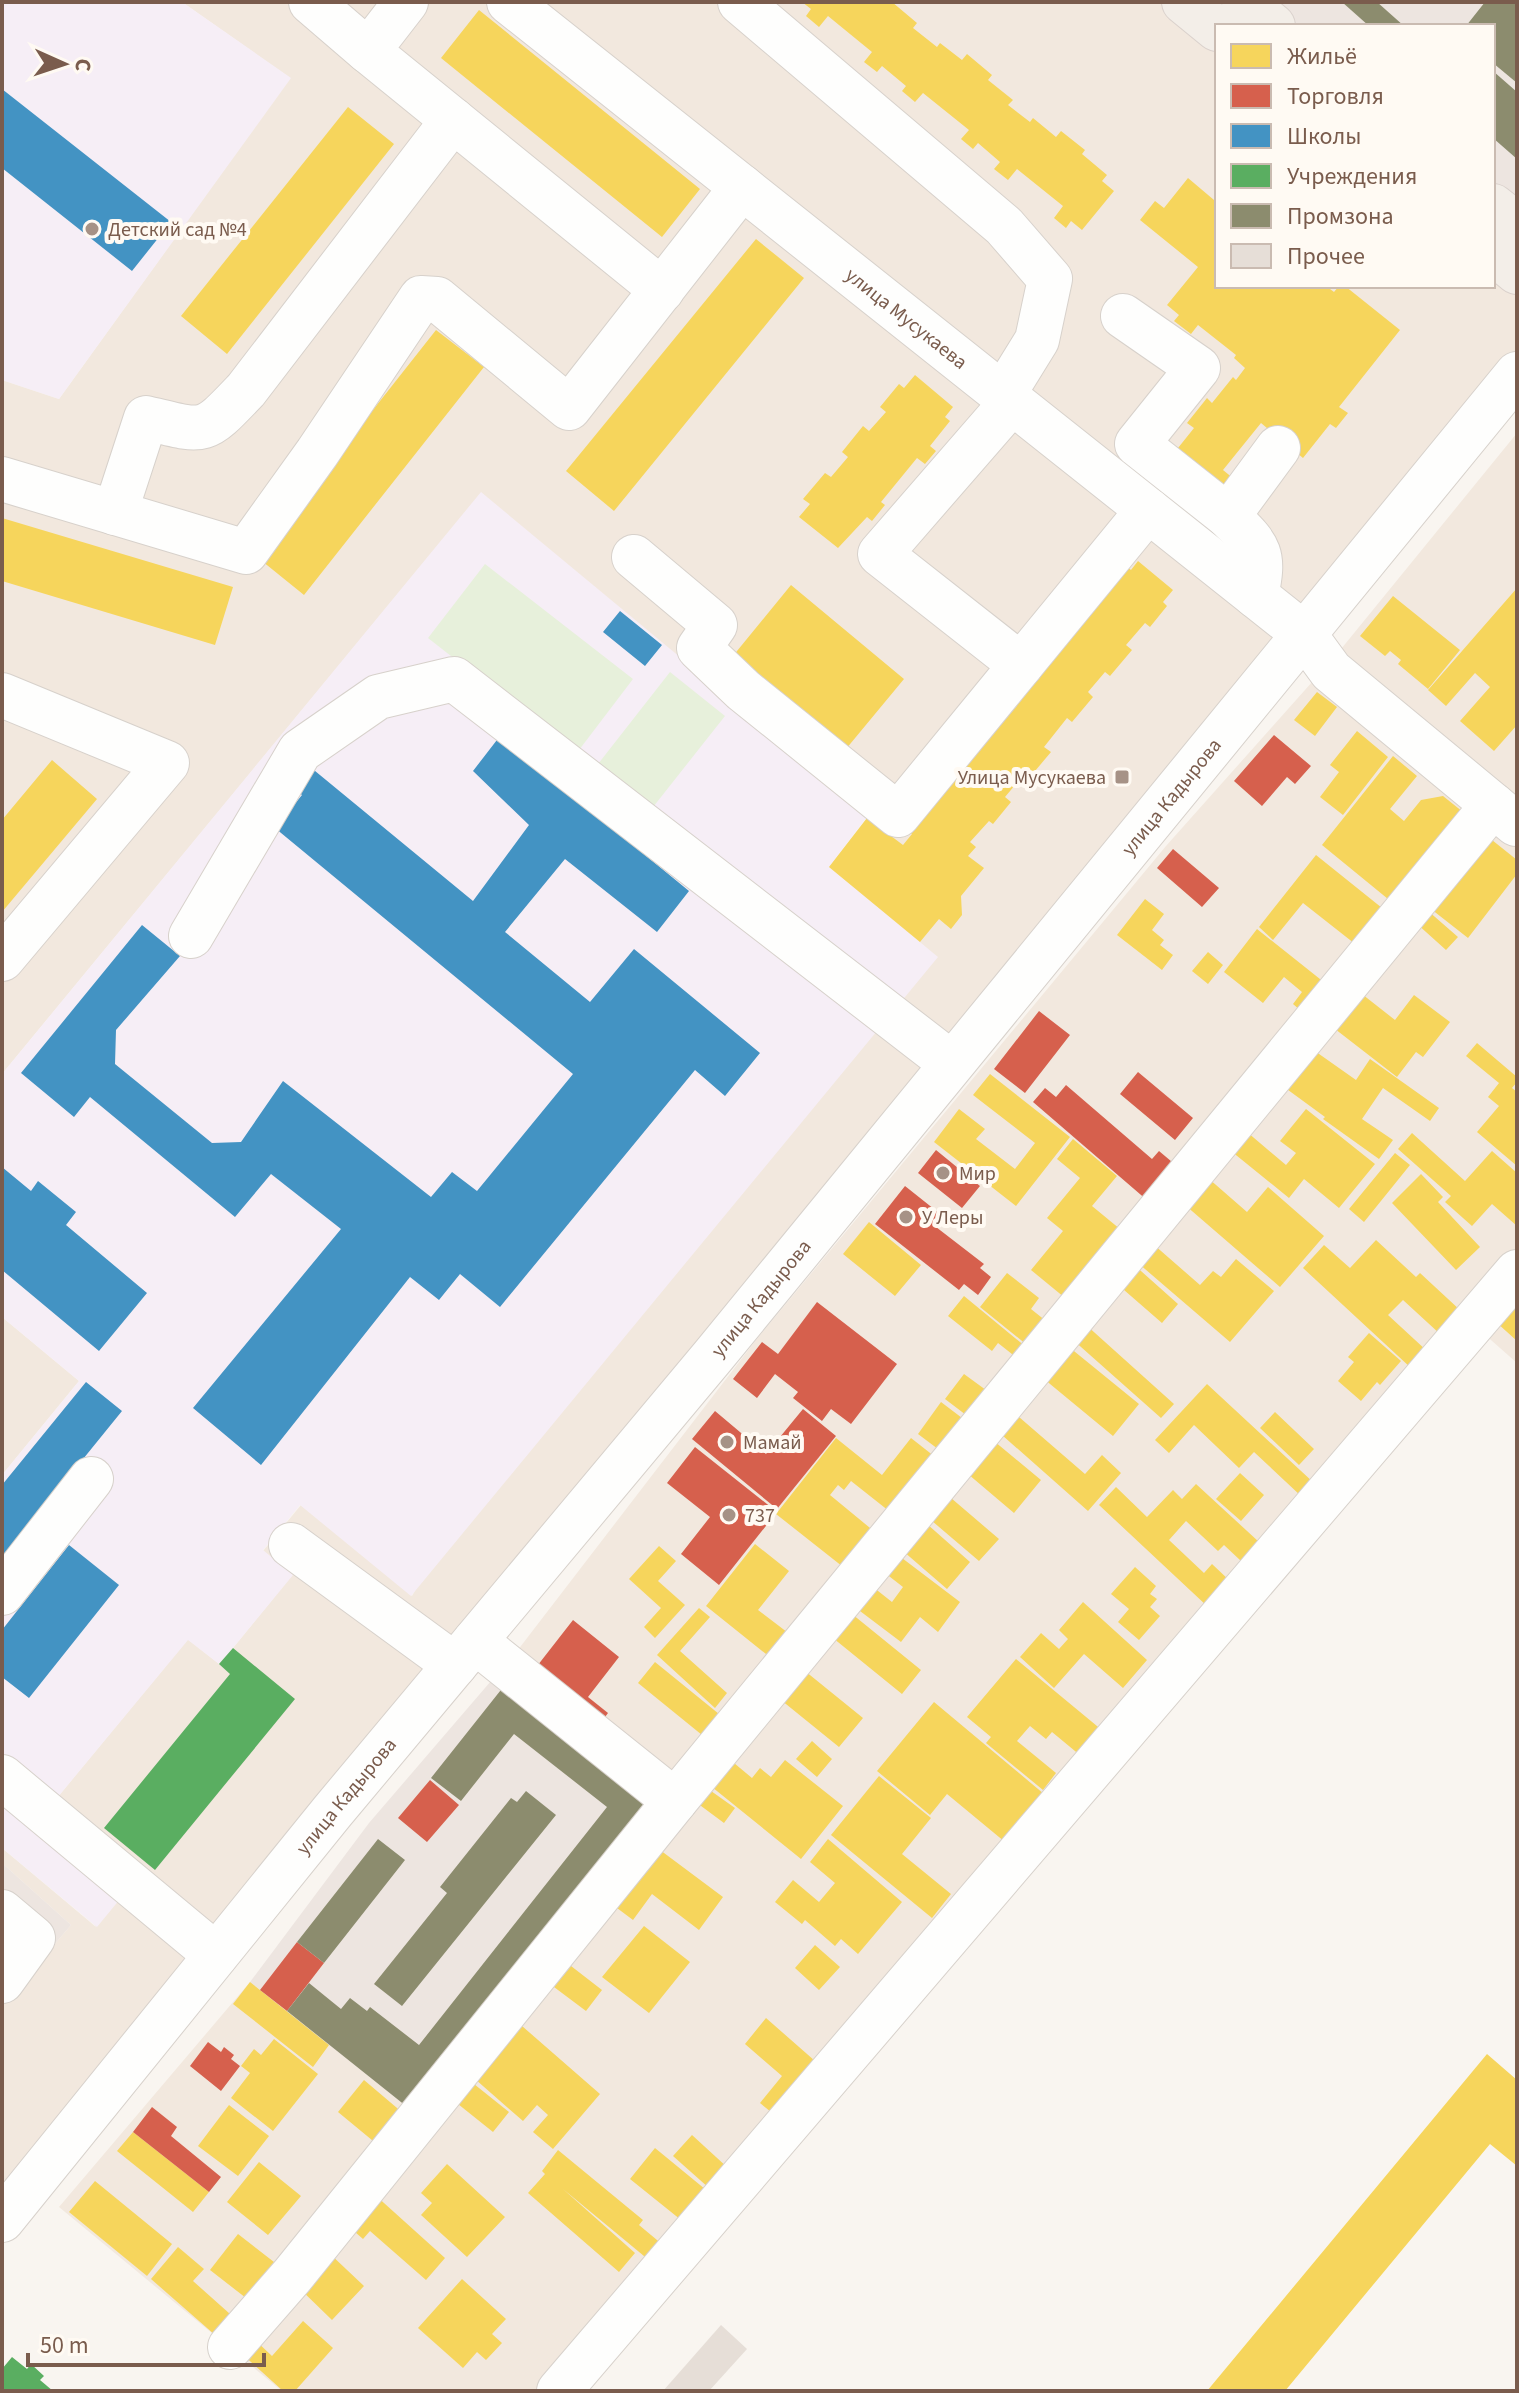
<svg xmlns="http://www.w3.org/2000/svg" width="1519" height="2393" font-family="'Source Sans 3',sans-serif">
	<rect width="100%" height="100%" fill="#f9f5f0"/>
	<path fill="#f2e8de" d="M182,2H1184L1217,29V286H1493V252L1517,272V374L2,2220V2006L71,1925L2,1863V1848L96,1927L38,1821L188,1639L219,1664L233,1648L292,1575L263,1551L301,1505L412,1596L829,867L867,818L481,493L2,1074V380L59,399L290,78Z
		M1517,433V1363L1483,1333L584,2391H282L59,2207L250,1982L287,2011L514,1655L756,1340L1166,846L1337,654Z
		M2,1317L79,1381L2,1475Z"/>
	<path fill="#ede5e0" d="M1244,2H1517V225L1493,206V26H1273Z
		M497,1674L663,1800L411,2110L250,1982L369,1823Z
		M2,1863L71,1925L2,2006Z"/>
	<path fill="#f6eef6" d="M2,2H182L291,78L59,399L2,380Z
		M481,492L869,814L829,867L938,957L411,1596L300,1505L263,1550L293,1575L233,1648L219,1664L188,1640L38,1821L125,1893L97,1927L2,1848V1475L79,1381L2,1317V1074Z"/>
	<path fill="#e7f0db" d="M485,564L633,679L576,754L428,638Z
		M670,672L725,716L646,816L591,773Z"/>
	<path fill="#f6d55c" d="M802,2H892L917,23L913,28L937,47L940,43L962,60L967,54L992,75L988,80L1013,100L1008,105L1030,122L1033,118L1056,137L1061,131L1085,150L1082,154L1107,175L1102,181L1114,191L1082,230L1071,221L1066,228L1054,218L1063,206L1017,169L1008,180L994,169L1000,162L978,143L973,149L961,139L969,130L923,93L915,102L902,91L906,86L882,66L877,72L864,62L872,52L828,16L819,27L806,16L811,9Z
		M479,10L700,189L662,237L441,58Z
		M348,107L394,144L227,354L181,316Z
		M1188,178L1214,200L1217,196V286H1326L1334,292L1339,286H1345L1400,330L1339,407L1348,413L1336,428L1330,424L1303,458L1261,423L1223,470L1234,479L1224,493L1174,453L1194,428L1187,423L1207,398L1212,403L1233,377L1236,380L1245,368L1234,358L1236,355L1198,325L1191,334L1174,321L1179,315L1167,305L1198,267L1140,220L1155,201L1164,208Z
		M756,239L804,278L614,511L566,471Z
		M436,330L484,367L304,595L257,557Z
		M915,375L953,407L945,417L950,421L930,446L936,451L925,464L917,458L881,502L885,505L872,521L867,517L838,548L799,517L810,504L803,499L825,473L831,477L848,457L842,452L863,426L869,431L886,412L880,407L899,384L904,388Z
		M2,518L233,587L215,645L2,581Z
		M1138,561L1173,590L1163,602L1167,606L1150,627L1145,623L1126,645L1132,650L1110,676L1105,672L1088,692L1093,697L1072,722L1067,718L1044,747L1051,752L1030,777L1025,773L1005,797L1011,802L993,824L989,821L970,842L976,847L968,856L984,868L961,896L962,915L951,929L939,919L920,942L829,867L867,818L903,845L912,834L908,831L1005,710L1010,714L1031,688L1026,684L1125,565L1131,570Z
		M791,585L904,679L841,755L728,662Z
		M1517,588V725L1494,751L1460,721L1490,687L1475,673L1446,706L1428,690Z
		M1393,596L1460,650L1428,689L1398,664L1401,660L1390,651L1385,656L1360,636Z
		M1317,692L1337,707L1315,736L1294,720Z
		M1357,731L1388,757L1343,815L1320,797L1339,772L1330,765Z
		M1393,756L1417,776L1390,809L1404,821L1421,800L1443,796L1463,812L1399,908L1322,845Z
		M52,760L97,799L2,912V820Z
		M1487,836L1517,860V874L1468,938L1431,909Z
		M1316,855L1392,916L1364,951L1303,903L1273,940L1259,927Z
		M1145,899L1164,914L1152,930L1164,940L1160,945L1173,955L1162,970L1117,935Z
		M1427,910L1458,937L1446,950L1416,923Z
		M1257,929L1330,987L1307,1016L1293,1004L1302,992L1284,977L1263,1003L1224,972Z
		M1208,952L1223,965L1208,984L1192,971Z
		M1353,987L1395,1020L1414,995L1450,1022L1423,1057L1416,1052L1397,1077L1326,1022Z
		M1477,1043L1517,1077V1082L1512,1088L1517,1092V1166L1477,1132L1499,1106L1488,1097L1499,1083L1466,1056Z
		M1312,1049L1356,1080L1370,1059L1439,1108L1430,1121L1383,1088L1362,1119L1393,1140L1379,1159L1323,1119L1325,1117L1284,1087Z
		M990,1074L1070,1137L1016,1206L934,1142L959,1109L985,1129L976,1139L1015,1169L1035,1143L973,1095Z
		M1306,1109L1375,1164L1339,1208L1304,1179L1289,1198L1231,1151L1247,1132L1286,1165L1296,1153L1280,1141Z
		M1412,1133L1465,1181L1492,1151L1517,1173V1226L1492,1204L1472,1226L1445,1202L1451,1196L1398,1149Z
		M1073,1139L1117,1176L1092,1206L1126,1234L1070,1302L1031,1270L1063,1231L1047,1218L1080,1178L1057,1159Z
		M1395,1153L1410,1165L1364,1222L1349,1209Z
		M1421,1174L1443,1197L1438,1202L1480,1247L1456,1270L1392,1203Z
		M1208,1178L1247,1212L1268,1187L1324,1236L1280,1287L1185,1205Z
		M869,1222L921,1265L895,1296L843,1254Z
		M1376,1240L1416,1277L1420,1273L1461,1311L1440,1334L1403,1300L1388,1315L1427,1351L1411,1368L1303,1268L1324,1245L1350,1268Z
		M1153,1244L1200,1285L1213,1271L1221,1277L1236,1259L1274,1291L1230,1342L1138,1263Z
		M1132,1263L1178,1304L1162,1323L1116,1283Z
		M1007,1273L1039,1298L1031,1309L1046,1321L1027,1345L980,1307Z
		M964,1296L1026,1347L1017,1358L998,1343L992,1351L948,1316Z
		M1517,1297V1341L1496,1322Z
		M1085,1324L1174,1404L1161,1418L1072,1339Z
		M1369,1333L1401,1361L1380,1385L1377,1382L1361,1401L1338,1381L1354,1362L1348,1357Z
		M1069,1347L1139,1404L1113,1436L1044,1379Z
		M964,1374L990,1393L970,1418L945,1399Z
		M1207,1384L1314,1483L1301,1496L1254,1452L1239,1468L1194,1425L1169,1453L1155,1440Z
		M941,1402L966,1421L942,1452L918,1434Z
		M1275,1412L1314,1449L1299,1465L1260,1428Z
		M1019,1417L1085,1474L1102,1455L1121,1473L1088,1511L1002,1435Z
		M836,1438L882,1475L911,1438L939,1460L894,1515L851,1481L844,1490L838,1485L830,1495L881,1537L852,1574L776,1514Z
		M994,1441L1041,1480L1014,1513L968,1474Z
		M1240,1473L1264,1495L1241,1521L1216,1499Z
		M1196,1484L1259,1542L1241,1561L1224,1545L1218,1551L1186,1521L1169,1540L1204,1573L1212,1564L1230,1581L1207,1606L1099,1505L1116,1487L1147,1517L1173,1490L1182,1499Z
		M944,1492L999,1539L979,1561L925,1515Z
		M927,1524L970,1562L947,1589L903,1551Z
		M755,1544L789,1571L758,1610L800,1642L781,1666L706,1606Z
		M659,1546L676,1561L658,1581L685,1605L655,1638L644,1627L661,1608L629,1579Z
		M898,1555L960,1602L938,1632L920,1617L901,1642L856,1608L873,1587L892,1602L903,1587L885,1573Z
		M1135,1567L1156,1586L1150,1594L1157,1599L1150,1607L1160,1616L1139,1640L1118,1622L1129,1609L1111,1594Z
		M1083,1602L1147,1660L1123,1688L1084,1654L1054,1688L1020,1657L1041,1633L1059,1649L1068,1639L1059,1630Z
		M699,1608L710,1617L680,1651L727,1693L715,1708L657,1655Z
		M852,1614L921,1670L902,1694L833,1638Z
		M1016,1659L1103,1731L1081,1756L1052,1732L1046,1739L1030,1726L1017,1741L1056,1773L1043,1790L986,1743L991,1737L967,1717Z
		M655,1662L719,1714L702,1735L638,1683Z
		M805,1671L863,1718L839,1747L781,1700Z
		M934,1702L1044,1794L1005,1842L947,1794L930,1815L877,1771Z
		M812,1741L832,1759L817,1777L796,1759Z
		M728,1758L752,1778L760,1768L771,1777L785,1760L843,1806L801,1859L707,1783Z
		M879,1776L931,1818L902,1854L951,1894L932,1918L831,1835Z
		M704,1786L735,1808L724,1823L693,1800Z
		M828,1839L902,1902L858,1954L841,1939L835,1946L805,1920L802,1924L775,1902L793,1880L819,1902L835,1883L810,1862Z
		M656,1847L723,1897L699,1930L652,1894L633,1920L613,1905Z
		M644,1926L690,1962L649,2013L602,1977Z
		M815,1945L840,1967L819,1990L795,1968Z
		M571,1966L602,1990L586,2011L554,1987Z
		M250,1982L329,2045L313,2067L233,2004Z
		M766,2018L815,2061L771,2112L760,2103L782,2076L745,2044Z
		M522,2026L600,2094L553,2149L533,2132L548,2115L537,2105L523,2121L475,2079Z
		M274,2039L318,2074L273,2131L231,2098L250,2073L241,2066L254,2049L261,2055Z
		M1487,2054L1517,2080V2166L1490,2144L1285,2391H1207Z
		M364,2080L410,2119L384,2150L338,2112Z
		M474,2084L509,2112L493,2132L458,2104Z
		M229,2105L269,2136L238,2176L198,2146Z
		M133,2132L209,2192L193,2212L117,2151Z
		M692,2135L728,2168L709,2188L673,2156Z
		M655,2148L711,2194L686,2224L630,2179Z
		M558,2150L643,2220L639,2225L663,2245L650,2261L563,2189L635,2253L619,2272L528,2193L545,2174L542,2171Z
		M259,2162L301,2196L268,2235L227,2202Z
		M447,2164L505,2217L467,2257L421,2215L432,2203L421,2193Z
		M95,2181L172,2244L147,2276L69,2212Z
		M374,2194L445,2258L426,2280L370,2231L363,2239L347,2225Z
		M238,2234L283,2269L255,2305L210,2270Z
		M178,2247L204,2269L193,2281L239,2322L223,2342L151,2279Z
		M328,2252L364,2286L332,2320L296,2285Z
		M462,2279L506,2319L492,2334L502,2343L486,2360L477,2352L463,2368L418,2328Z
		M303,2321L333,2348L295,2391H283L241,2353L254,2339L272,2356Z"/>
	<path fill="#d6604d" d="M1274,735L1311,766L1295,784L1287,777L1262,806L1234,781Z
		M1173,849L1219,888L1202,907L1157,868Z
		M1039,1011L1070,1035L1025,1093L994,1069Z
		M1138,1072L1193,1118L1175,1140L1120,1094Z
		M1066,1085L1152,1159L1159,1151L1178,1167L1148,1201L1033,1102L1045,1088L1056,1097Z
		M936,1150L980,1186L962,1208L918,1173Z
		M905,1186L944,1217L936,1227L984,1264L980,1268L991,1277L978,1295L964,1284L959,1290L875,1224Z
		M817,1302L897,1364L851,1424L831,1409L822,1421L793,1398L798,1392L775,1374L757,1398L733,1379L762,1342L778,1354Z
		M803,1409L836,1436L777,1509L692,1439L715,1411L766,1454Z
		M695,1447L777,1512L719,1585L681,1554L710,1517L667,1483Z
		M573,1620L619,1657L588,1697L608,1713L594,1732L527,1679Z
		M430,1780L459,1805L427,1842L398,1818Z
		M297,1942L324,1963L287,2011L260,1990Z
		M208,2042L221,2052L224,2047L234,2055L231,2059L240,2066L221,2091L190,2066Z
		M152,2107L177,2127L171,2136L221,2177L209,2192L133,2132Z"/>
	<path fill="#4393c3" d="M2,89L171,222L132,271L2,168Z
		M620,611L662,645L645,666L603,632Z
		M500,736L689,891L657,932L565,859L505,932L590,1002L634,949L760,1053L725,1096L695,1070L500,1307L460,1274L439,1300L410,1277L261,1465L193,1408L341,1229L271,1174L235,1217L90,1097L74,1117L21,1073L142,925L180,956L116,1030L115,1064L212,1143L241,1142L283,1081L431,1197L452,1172L477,1191L573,1074L275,828L302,795L291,787L309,766L473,901L529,825L473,771Z
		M2,1167L31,1191L38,1181L76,1212L66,1225L147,1293L99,1351L2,1270Z
		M86,1382L122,1411L2,1559V1485Z
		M69,1545L119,1585L29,1698L2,1677V1630Z"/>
	<path fill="#5aae61" d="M233,1648L295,1699L155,1870L104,1828L230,1674L219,1664Z
		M12,2357L27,2369L31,2364L44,2376L40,2380L53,2391H2V2369Z"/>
	<path fill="#8c8c6e" d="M1342,2H1377L1404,26H1369Z
		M1485,2H1517V83L1493,63V26H1466Z
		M1493,71L1517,92V159L1493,138Z
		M508,1681L657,1799L411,2110L287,2011L309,1983L341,2009L350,1998L367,2011L370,2007L419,2045L607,1807L514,1734L461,1801L431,1778Z
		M526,1791L556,1815L402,2006L374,1984L447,1893L440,1887L511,1798L517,1802Z
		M378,1839L405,1860L324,1963L297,1942Z"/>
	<path fill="#e6ded7" d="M721,2325L747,2349L709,2391H663Z"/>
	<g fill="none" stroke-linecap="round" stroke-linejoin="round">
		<defs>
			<g id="minor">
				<path d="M311,2L368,51"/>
				<path d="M406,2L368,51L662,290"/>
				<path id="s1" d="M509,2L1304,634L1331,671L1516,824"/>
				<path d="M740,2L1004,226L1050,279L1037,340L1003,395"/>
				<path d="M1123,316L1198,368L1137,444L1228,516"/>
				<path d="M1012,402L880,554L1021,665"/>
				<path d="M2,479L246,552L317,453L421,298L437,299L569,408L742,187"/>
				<path d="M115,513L146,418C207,433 203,435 246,390L453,120"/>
				<path d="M634,557L715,625L699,648L743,690L898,815L1148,510"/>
				<path d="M1256,596C1266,551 1259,547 1228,516L1278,448"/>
				<path d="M2,695L167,763L2,959"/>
				<path d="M191,936L300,751L378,697L454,679L951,1063"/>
				<path d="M291,1545L455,1665"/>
				<path d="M2,1593L91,1479"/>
				<path d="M475,1641L675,1801"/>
				<path d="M2,1777L216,1955"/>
				<path d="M2,1912L33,1938L2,1981"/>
				<path id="s2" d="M2,2220L332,1812L714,1355L1517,374"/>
				<path d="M230,2347L292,2276L675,1801L1493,805"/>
				<path d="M559,2391L1517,1272"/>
			</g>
			<path id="major" d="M1184,2L1217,29
				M1244,2L1273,26
				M1493,206L1517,225
				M1493,252L1517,272"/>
		</defs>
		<use href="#minor" stroke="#d7d1cb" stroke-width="46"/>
		<use href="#major" stroke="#dad1cc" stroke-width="46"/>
		<use href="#minor" stroke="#fefefd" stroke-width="44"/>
		<use href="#major" stroke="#f3eee8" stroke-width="44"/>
	</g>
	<g fill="#a69286" stroke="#fffaf3" stroke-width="3">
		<circle cx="92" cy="229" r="8"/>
		<rect x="1114" y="769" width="16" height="16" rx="4"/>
		<circle cx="943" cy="1173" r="8"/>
		<circle cx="906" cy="1217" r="8"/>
		<circle cx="727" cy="1442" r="8"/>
		<circle cx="729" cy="1515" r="8"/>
	</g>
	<g text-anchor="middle" stroke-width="8" stroke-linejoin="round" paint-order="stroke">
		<g font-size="20" fill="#7a5c4d" stroke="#fffaf3" text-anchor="start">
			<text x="108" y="236">Детский сад №4</text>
			<text x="1106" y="784" text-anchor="end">Улица Мусукаева</text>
			<text x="959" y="1180">Мир</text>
			<text x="922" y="1224">У Леры</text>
			<text x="743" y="1449">Мамай</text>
			<text x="745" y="1522">737</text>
		</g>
		<g font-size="20" fill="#7a5c4d" stroke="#fffaf3">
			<text dy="7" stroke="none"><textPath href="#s1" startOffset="508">улица Мусукаева</textPath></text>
			<text dy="7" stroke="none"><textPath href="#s2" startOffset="1842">улица Кадырова</textPath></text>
			<text dy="7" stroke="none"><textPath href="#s2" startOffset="1194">улица Кадырова</textPath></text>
			<text dy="7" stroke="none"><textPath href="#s2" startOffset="546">улица Кадырова</textPath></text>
		</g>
	</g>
	<rect width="1519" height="2393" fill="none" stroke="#7a5c4d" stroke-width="8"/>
	<rect x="1215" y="24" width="280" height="264" fill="#fffaf3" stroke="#cabbb1" stroke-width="2"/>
	<rect x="1231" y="44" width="40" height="24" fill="#f6d55c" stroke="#cabbb1" stroke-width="2"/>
	<text x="1287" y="64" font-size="24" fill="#7a5c4d">Жильё</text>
	<rect x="1231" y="84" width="40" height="24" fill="#d6604d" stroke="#cabbb1" stroke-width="2"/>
	<text x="1287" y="104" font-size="24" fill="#7a5c4d">Торговля</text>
	<rect x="1231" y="124" width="40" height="24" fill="#4393c3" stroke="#cabbb1" stroke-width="2"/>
	<text x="1287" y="144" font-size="24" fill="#7a5c4d">Школы</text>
	<rect x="1231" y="164" width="40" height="24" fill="#5aae61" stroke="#cabbb1" stroke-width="2"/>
	<text x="1287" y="184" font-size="24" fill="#7a5c4d">Учреждения</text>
	<rect x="1231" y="204" width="40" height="24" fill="#8c8c6e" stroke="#cabbb1" stroke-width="2"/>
	<text x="1287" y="224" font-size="24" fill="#7a5c4d">Промзона</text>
	<rect x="1231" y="244" width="40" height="24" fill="#e6ded7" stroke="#cabbb1" stroke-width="2"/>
	<text x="1287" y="264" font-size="24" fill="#7a5c4d">Прочее</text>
	<g transform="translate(64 64) rotate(93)" stroke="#fffaf3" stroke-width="6" paint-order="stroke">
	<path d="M0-6L14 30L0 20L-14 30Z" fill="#7a5c4d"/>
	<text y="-12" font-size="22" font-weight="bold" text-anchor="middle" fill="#7a5c4d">С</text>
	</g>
	<path d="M28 2353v12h236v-12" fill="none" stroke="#7a5c4d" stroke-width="4"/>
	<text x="40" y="2353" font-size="24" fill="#7a5c4d" stroke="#fffaf3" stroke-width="6" paint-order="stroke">50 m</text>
</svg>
